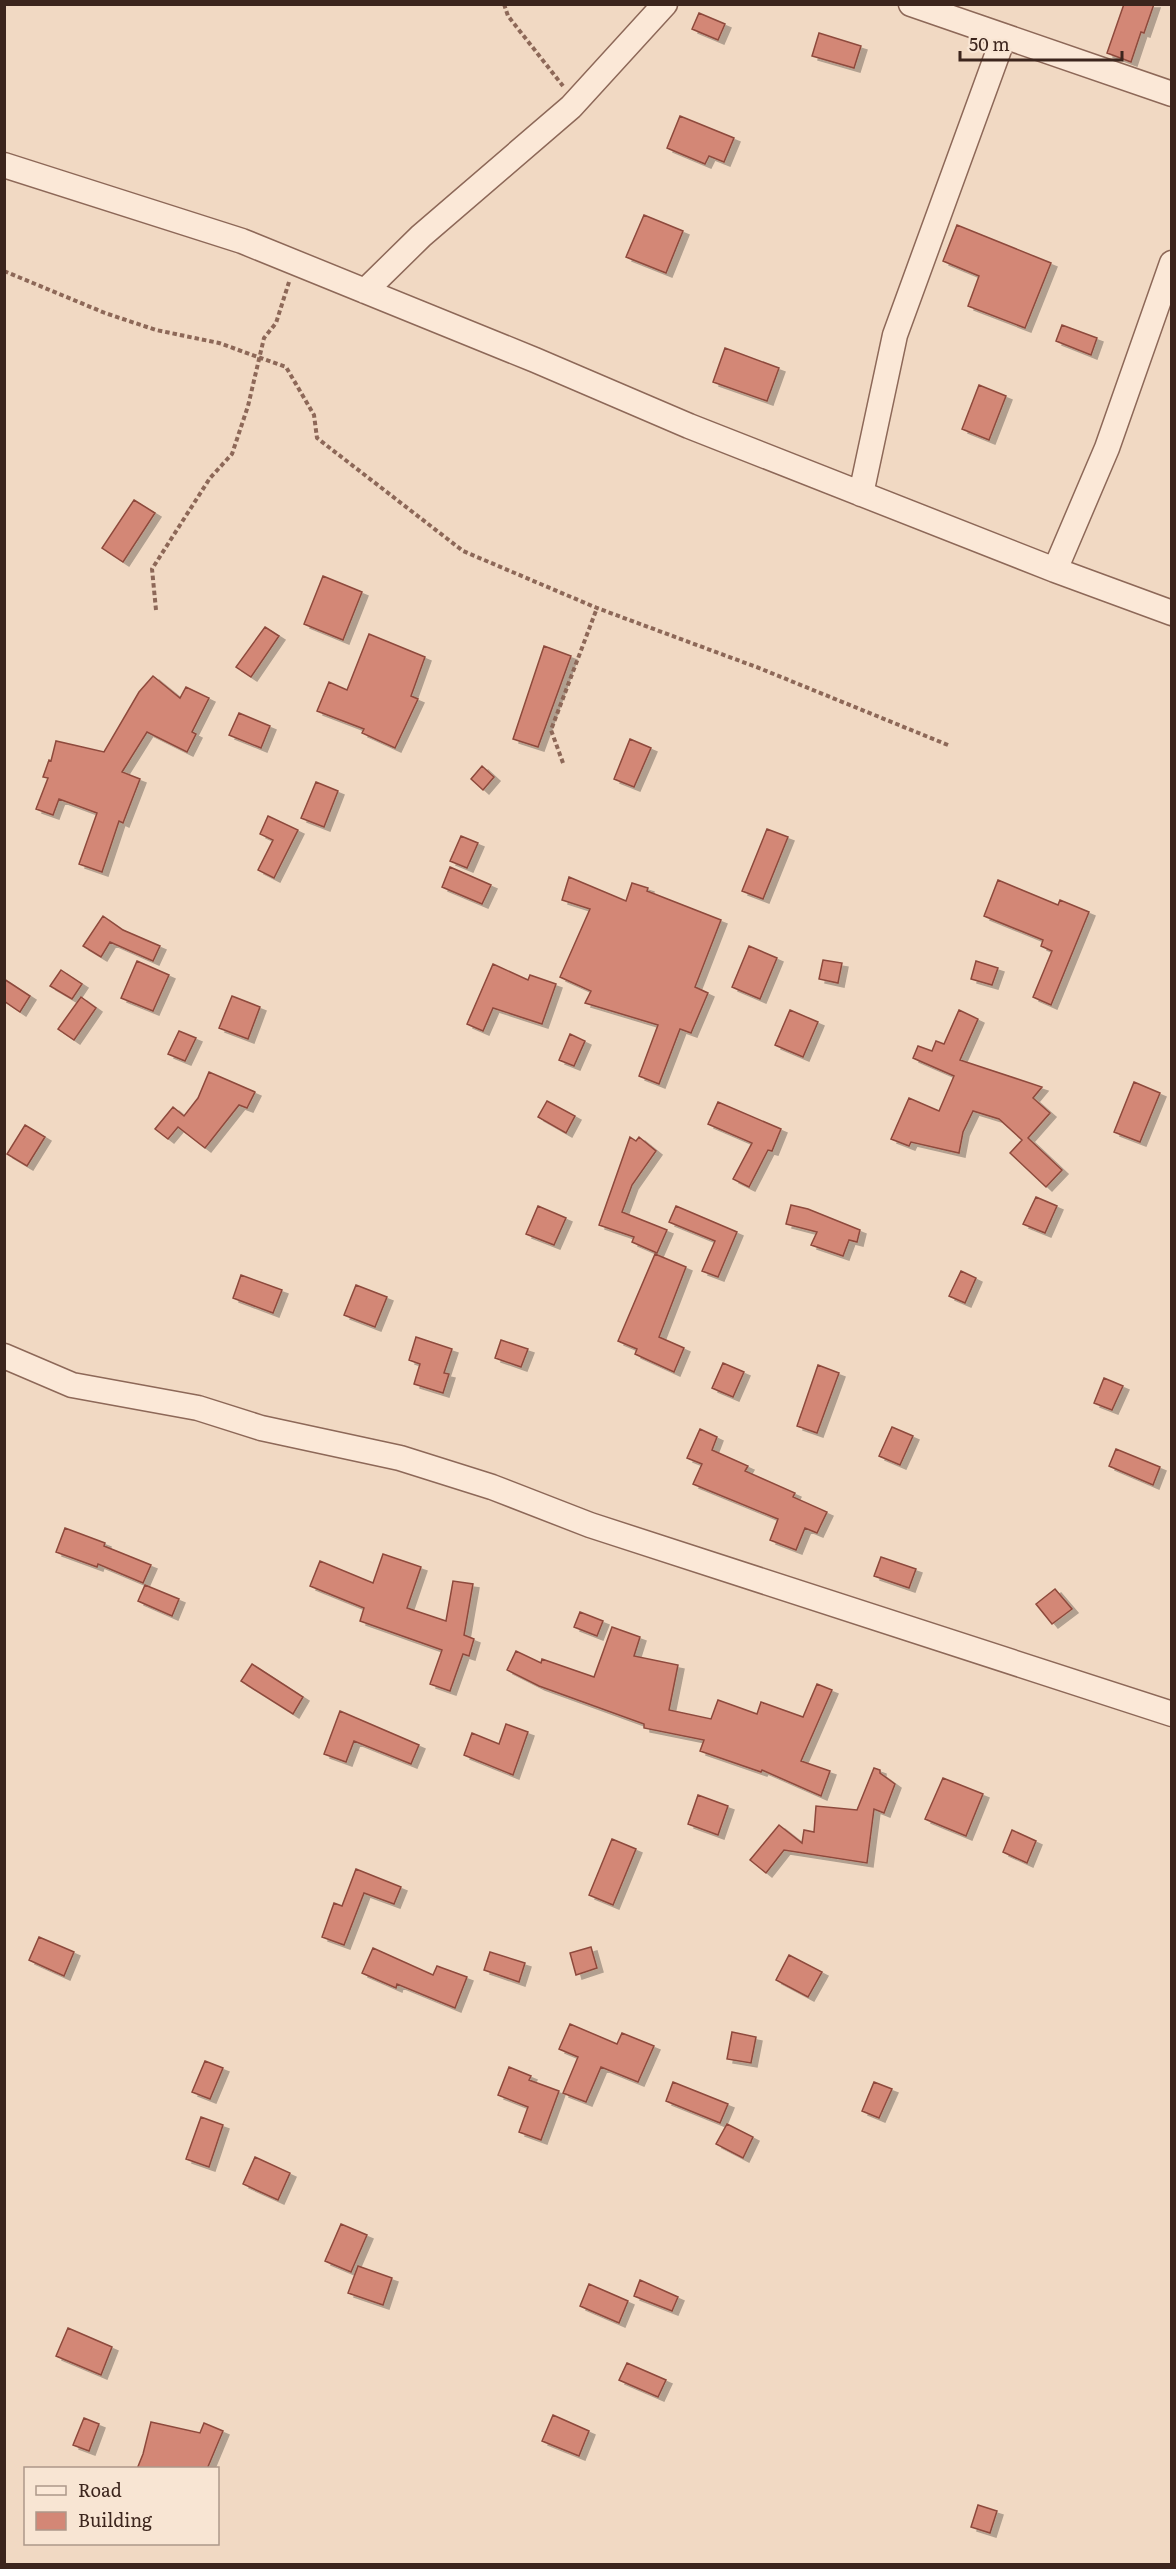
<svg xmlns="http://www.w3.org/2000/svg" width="1176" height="2569" font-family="Literata,serif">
	<defs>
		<filter id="shadow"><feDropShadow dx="6" dy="4" stdDeviation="0" flood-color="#0004"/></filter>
	</defs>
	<rect width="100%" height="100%" fill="#f1d9c3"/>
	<path fill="#d38776" stroke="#8e4a3c" stroke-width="1.5" filter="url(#shadow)" d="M1124,4H1154L1144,33L1141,32L1131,62L1107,53Z
		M699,13L725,24L718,40L692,29Z
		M819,33L861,46L854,68L812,56Z
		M680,116L734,138L724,162L709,156L705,164L667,148Z
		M644,215L683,231L666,273L626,257Z
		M957,225L1051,263L1025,328L968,306L979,276L943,261Z
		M1062,325L1097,338L1091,355L1056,341Z
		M725,348L779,368L767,401L713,382Z
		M979,385L1006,396L989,440L962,429Z
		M134,500L155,513L123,562L102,548Z
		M323,576L362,592L343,640L304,624Z
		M265,627L279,636L251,677L236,667Z
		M369,634L425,657L411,696L418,699L395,748L362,733L364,729L317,711L329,682L347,690Z
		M544,646L571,656L538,747L513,739Z
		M153,676L180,698L186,687L209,698L192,732L196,734L187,752L147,732L122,772L140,779L123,823L119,821L102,872L79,864L97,813L59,799L53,815L36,809L48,778L43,777L49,760L51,761L56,741L104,752L139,692Z
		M239,713L270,726L261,748L229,735Z
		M630,739L651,748L634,787L614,779Z
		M482,766L494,777L483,790L471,779Z
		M316,782L338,791L324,827L301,818Z
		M268,816L298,830L274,878L258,870L273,840L260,834Z
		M767,829L788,837L763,899L742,891Z
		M461,836L478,843L467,868L450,861Z
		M450,867L491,885L482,904L442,887Z
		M569,877L626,901L632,883L648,888L647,891L721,920L695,987L708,993L691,1033L680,1029L659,1084L639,1076L658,1025L585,1003L591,991L560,977L590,909L562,900Z
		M998,880L1058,905L1060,900L1089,912L1051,1005L1033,997L1052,951L1041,946L1043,940L984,916Z
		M103,916L123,930L160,946L153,961L110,942L101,957L83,946Z
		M749,946L777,958L760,999L732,987Z
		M823,960L842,963L838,983L819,979Z
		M137,961L169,975L153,1011L121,998Z
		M976,961L998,968L992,985L971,979Z
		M493,964L528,980L530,975L556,984L542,1024L493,1008L483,1031L467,1024Z
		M61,970L82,984L72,999L50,986Z
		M4,979L30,996L20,1012L4,1001Z
		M232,996L260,1007L248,1039L219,1028Z
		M81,997L96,1008L74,1040L58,1029Z
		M790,1010L818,1022L803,1057L775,1045Z
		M959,1010L978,1019L960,1060L1042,1087L1033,1098L1050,1113L1028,1138L1062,1170L1046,1187L1010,1153L1022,1140L999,1119L973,1111L963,1132L959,1153L911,1142L909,1146L891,1139L909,1098L939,1111L954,1076L913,1058L918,1046L932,1051L936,1041L944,1044Z
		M179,1031L196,1038L185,1061L168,1054Z
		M570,1034L585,1041L574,1066L559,1060Z
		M209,1072L255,1092L247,1108L239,1105L205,1148L178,1127L168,1139L155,1129L173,1107L184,1116L198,1098Z
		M1134,1082L1160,1093L1140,1142L1114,1132Z
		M547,1101L575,1116L566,1133L538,1117Z
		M718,1102L781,1129L772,1151L768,1150L749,1187L733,1179L752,1143L708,1124Z
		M25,1125L45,1137L27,1166L7,1154Z
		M630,1137L636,1141L639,1137L656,1151L632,1185L622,1212L667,1230L657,1253L632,1242L634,1237L599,1225Z
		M1036,1197L1057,1206L1045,1233L1023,1224Z
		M791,1205L808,1209L860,1230L857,1242L849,1240L843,1256L811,1245L817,1232L786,1224Z
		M538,1206L566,1218L554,1245L526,1234Z
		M676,1206L737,1232L718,1277L702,1271L715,1241L669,1222Z
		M655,1254L686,1267L659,1337L684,1348L674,1372L635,1354L637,1349L618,1341Z
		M961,1271L976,1278L965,1303L949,1296Z
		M241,1275L282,1290L273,1313L233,1298Z
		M356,1285L387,1297L375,1327L344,1315Z
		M416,1337L452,1349L444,1373L449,1374L443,1393L414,1384L420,1364L409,1360Z
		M501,1340L528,1349L521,1367L495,1358Z
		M723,1363L744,1372L733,1397L712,1388Z
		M818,1365L839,1373L817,1433L797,1426Z
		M1104,1378L1123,1386L1112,1410L1094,1403Z
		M892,1427L913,1436L900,1465L879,1456Z
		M700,1429L717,1437L712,1450L748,1466L745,1471L795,1493L793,1497L827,1512L817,1533L805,1528L796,1550L770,1540L778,1519L693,1484L702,1464L687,1458Z
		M1116,1449L1160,1467L1153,1485L1109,1466Z
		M65,1528L105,1543L104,1546L151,1565L143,1583L98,1564L97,1567L56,1552Z
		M383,1554L421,1567L407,1608L446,1621L453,1581L473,1584L464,1635L474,1639L469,1656L463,1654L450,1691L430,1684L442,1650L360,1621L364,1608L310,1586L320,1561L373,1583Z
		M881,1557L916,1569L909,1588L874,1576Z
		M145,1585L179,1599L172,1616L138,1601Z
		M1055,1589L1072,1609L1052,1624L1036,1604Z
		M580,1612L603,1621L597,1636L574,1627Z
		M612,1627L640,1637L634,1656L678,1665L669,1710L711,1719L718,1700L757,1714L761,1702L803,1717L817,1684L832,1690L801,1761L830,1771L821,1796L762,1770L761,1772L700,1751L704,1740L644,1728V1724L539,1686L507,1670L516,1651L541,1663L542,1659L594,1677Z
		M252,1664L303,1697L293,1714L241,1681Z
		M340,1711L419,1745L411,1764L354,1741L346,1762L324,1754Z
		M506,1724L528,1732L513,1775L464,1755L472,1733L499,1744Z
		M874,1768L880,1770V1773L895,1784L884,1813L874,1809L867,1863L784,1850L766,1873L750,1860L779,1825L802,1843L804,1830L814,1832L816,1806L857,1810Z
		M943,1778L983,1794L966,1836L925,1819Z
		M698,1795L728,1806L718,1835L688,1824Z
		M1012,1830L1036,1841L1027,1863L1003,1852Z
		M612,1839L636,1849L613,1905L589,1895Z
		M356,1869L401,1887L394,1904L364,1893L344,1945L322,1937L334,1903L342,1906Z
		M39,1937L74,1952L64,1976L29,1960Z
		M591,1947L597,1968L576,1975L570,1953Z
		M373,1948L433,1975L437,1966L467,1977L455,2008L397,1984L396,1988L362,1973Z
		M490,1952L525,1963L519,1982L484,1970Z
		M789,1955L822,1972L808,1997L776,1980Z
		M570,2024L617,2044L622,2033L654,2046L638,2082L601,2067L586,2102L563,2093L578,2057L559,2049Z
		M732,2032L756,2037L751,2063L727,2059Z
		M205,2061L223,2068L210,2099L192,2092Z
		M509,2067L531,2076L529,2080L559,2091L541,2140L519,2132L528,2107L498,2095Z
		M673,2082L728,2104L720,2123L666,2101Z
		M874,2082L892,2089L879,2118L862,2111Z
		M201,2117L223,2125L209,2167L186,2159Z
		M727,2124L753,2137L743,2158L716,2144Z
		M255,2157L290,2173L278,2200L243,2184Z
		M341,2224L367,2235L351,2272L325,2261Z
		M358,2266L392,2278L383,2305L348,2293Z
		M640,2280L678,2297L672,2311L634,2296Z
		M589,2284L628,2301L619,2323L580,2306Z
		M68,2328L112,2347L101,2375L56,2356Z
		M627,2363L666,2380L658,2397L619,2380Z
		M553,2415L589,2431L579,2456L542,2441Z
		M84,2418L99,2424L89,2451L73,2445Z
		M151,2422L200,2433L204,2423L223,2431L207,2469H137L143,2454Z
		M978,2505L997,2511L990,2533L971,2527Z"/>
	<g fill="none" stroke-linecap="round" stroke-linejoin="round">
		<defs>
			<path id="minor" d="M911,4L1172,94
				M4,165L242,241L535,360L689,426L1055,570L1172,613
				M365,291L421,236L571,107L665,4
				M861,494L895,335L1004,36
				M1055,570L1107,448L1172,263
				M4,1356L72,1385L198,1408L261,1428L400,1458L492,1487L590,1525L1172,1714"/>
		</defs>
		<use href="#minor" stroke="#8d6858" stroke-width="27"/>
		<path stroke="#8d6858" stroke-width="4" stroke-dasharray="4.5 3" stroke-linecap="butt" d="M504,4L508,16L563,86
			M4,271L105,313L156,330L219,343L286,367L314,415L317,438L463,551L597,608L759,668L948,745
			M156,610L152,569L210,478L232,454L248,406L264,338L276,323L289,282
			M563,763L551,730L597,608"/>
		<use href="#minor" stroke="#fbe8d7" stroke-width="24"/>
	</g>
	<rect width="1176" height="2569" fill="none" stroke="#3c251d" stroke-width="12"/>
	<rect x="24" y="2467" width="195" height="78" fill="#f8e5d3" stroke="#ad988a" stroke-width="1.5"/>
	<rect x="36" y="2486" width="30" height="9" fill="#fbe8d7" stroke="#ad988a" stroke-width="1.5"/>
	<text x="78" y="2497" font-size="18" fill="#3c251d">Road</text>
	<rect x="36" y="2512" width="30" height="18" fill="#d38776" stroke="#ad988a" stroke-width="1.5"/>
	<text x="78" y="2527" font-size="18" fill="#3c251d">Building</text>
	<path d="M960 51v9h162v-9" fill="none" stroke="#3c251d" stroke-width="3"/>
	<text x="969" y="51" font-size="18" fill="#3c251d" stroke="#f8e5d3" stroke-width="4.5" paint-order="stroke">50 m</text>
</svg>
